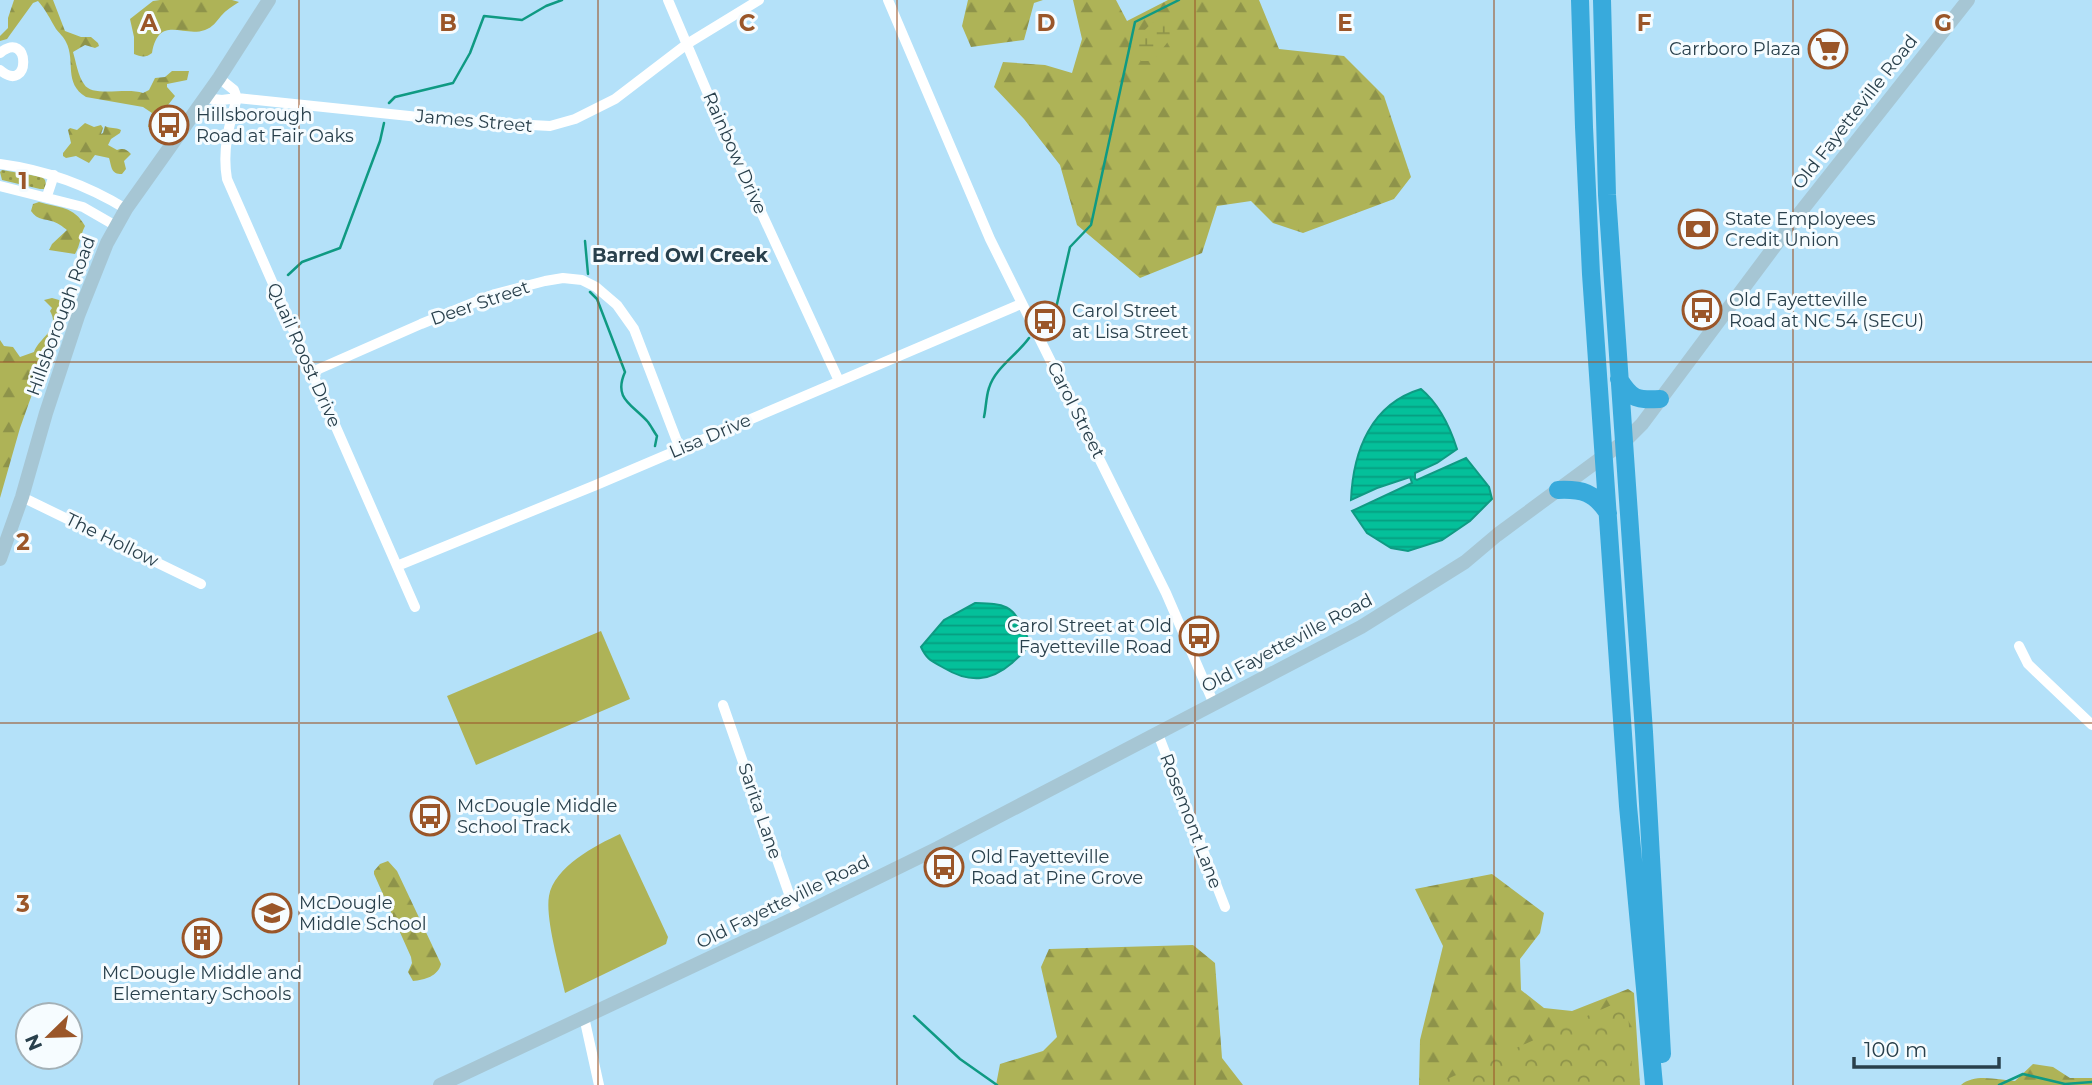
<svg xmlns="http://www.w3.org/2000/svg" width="2092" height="1085" font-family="Montserrat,sans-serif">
	<defs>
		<pattern id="grass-dots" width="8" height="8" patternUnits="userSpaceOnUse" patternTransform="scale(1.75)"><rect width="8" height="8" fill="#aeb357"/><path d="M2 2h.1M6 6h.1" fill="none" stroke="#8e934a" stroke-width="1.8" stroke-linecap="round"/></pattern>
		<pattern id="forest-firs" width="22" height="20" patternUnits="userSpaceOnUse" patternTransform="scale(1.75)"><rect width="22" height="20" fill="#aeb357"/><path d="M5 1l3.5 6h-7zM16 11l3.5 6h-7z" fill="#8e934a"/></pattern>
		<pattern id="wetland-marsh" width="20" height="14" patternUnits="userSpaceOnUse" patternTransform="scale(1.75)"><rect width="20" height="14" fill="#aeb357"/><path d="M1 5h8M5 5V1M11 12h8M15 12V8" fill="none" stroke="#8e934a"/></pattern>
		<pattern id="park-crowns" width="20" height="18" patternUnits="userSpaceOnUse" patternTransform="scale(1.75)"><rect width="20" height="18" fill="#aeb357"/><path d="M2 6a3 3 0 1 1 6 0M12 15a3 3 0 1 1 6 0" fill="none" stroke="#8e934a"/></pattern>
		<pattern id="water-rules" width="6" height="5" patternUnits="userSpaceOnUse" patternTransform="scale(1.75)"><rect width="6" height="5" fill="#04c09a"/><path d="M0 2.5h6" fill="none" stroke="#069d80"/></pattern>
	</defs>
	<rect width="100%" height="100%" fill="#b4e1f9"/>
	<path fill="url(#grass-dots)" d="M2,170L42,177L45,180L46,185L44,189H40L2,180L0,172Z"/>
	<path fill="url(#forest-firs)" d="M14,0H53L65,31L81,37H91L98,43L99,46L95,48L85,45L73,52C76,62 78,76 84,84C92,98 126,87 143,93L149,90L155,78L165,77L172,71H189L187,80L167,84V87L175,96L151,127H148L152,113L143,107L86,97C63,83 76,61 66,42C64,37 59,33 56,29C50,19 46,10 38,1L33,3L7,39L0,41V36L8,28V18Z
		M160,0H232L239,2C233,6 226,10 221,16C216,22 213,27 205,30C183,38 159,14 152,53C146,58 141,57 134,54V37L130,19L153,1Z
		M968,0H1043L1034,3L1024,40L971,47L962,26Z
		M1073,0H1116L1127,21L1168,0H1259L1279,49L1344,56L1384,96L1411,177L1394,199L1303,233L1273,223L1251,201L1217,206L1202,253L1140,278L1077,225L1060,165L1024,119L994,87L1003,62L1045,65L1072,73L1082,39Z
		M85,123L94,127L101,125L103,128L101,134L103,133L105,126C111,129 115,127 121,130L120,133L111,139L108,145L117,150C124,148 126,149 131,154L124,161L126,169L122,174C111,174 112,168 109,158L95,155L89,163L76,156L66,158L63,156V153L71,143L68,130L70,128L77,130Z
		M39,202C59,208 74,206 85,226C80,235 81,244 75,254L49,250L52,244L67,230C63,227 57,222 51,221C41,218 38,220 31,211L33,204Z
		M52,298L59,300L62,304L56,327L20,428L0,498V340L4,346L13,347L20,357L34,352C39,337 61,330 50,311L52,308L44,300Z
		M388,861L397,871L441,964C438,976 425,980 413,981L408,972L412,963L411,957L374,874V871L380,864Z
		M1492,874L1544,913L1540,933L1520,959L1521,990L1544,1008L1572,1011L1628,989L1634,993L1640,1085H1419L1420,1040L1443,946L1415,889Z
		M1193,945L1215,963L1222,1058L1243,1085H996L1000,1064L1043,1051L1057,1037L1041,967L1049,949Z
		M2033,1064L2053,1067L2070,1078H2092V1085H1961C1975,1073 1998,1080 2015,1081Z"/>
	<path fill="url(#wetland-marsh)" d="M1155,21L1169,25L1170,39L1153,61H1141C1137,40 1138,34 1155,21Z"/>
	<path fill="url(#park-crowns)" d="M1627,998L1633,1085H1434Z"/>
	<path fill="#aeb357" d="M601,631L630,699L476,765L447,696Z
		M620,834L668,937L666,944L565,993C560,969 545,918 549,896C554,867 596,845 620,834Z"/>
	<path fill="url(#water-rules)" stroke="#0f9a83" stroke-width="2" d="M1421,389C1439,404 1450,427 1457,449L1437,463L1415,473V479L1417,480L1466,458L1489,487L1492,499L1470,521L1442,540L1408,551L1391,548L1367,533L1352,511L1412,483L1410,477L1377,488L1351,500C1353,451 1371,404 1421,389Z
		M975,603C1004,604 1013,604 1025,632C1028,638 1030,642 1027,647C1024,653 1017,658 1012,663C990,682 969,683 944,668C932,661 927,660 921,647L944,620Z"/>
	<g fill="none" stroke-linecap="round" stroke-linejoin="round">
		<path stroke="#0f9a83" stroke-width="2.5" d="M389,103L395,97L453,83L470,53L484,16L522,20L546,6L562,0
			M585,241L588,274
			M288,275L302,262L340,248L380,141L384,123
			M590,292L597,299L625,372C613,399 632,404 648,422C651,426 654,432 657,436L655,446
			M1042,328L1054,317L1070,247L1091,225L1135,22L1179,0
			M984,417C986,408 986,397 989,388C995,368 1017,355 1029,338
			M914,1016L960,1059L997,1085
			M1999,1085L2023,1074L2065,1084L2092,1082"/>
		<path stroke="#fff" stroke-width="10" d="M668,0L722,127L839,381
			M888,0L990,239L1166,593L1214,704
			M0,53C31,28 31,96 0,70
			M219,78L234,90L237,98
			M204,98L222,100L237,98L457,121L550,126L575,119L615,99L687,44L759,0
			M237,98C229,125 222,150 227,179L415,607
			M0,164C45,170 87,185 126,209
			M0,186L83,207L116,226
			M47,196L54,175
			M312,372L421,324L495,294L545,281L563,278L582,280L596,287L617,305L634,329L680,449
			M22,497L201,584
			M397,566L596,485L1021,304
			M2019,646L2028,664L2092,725
			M723,705L794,908L799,916
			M1158,734L1225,907
			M584,1017L599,1085"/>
		<path stroke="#a6c6d4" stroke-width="14" d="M0,559L22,497L46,413L78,316L107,243L126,209L219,78L269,0
			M440,1085L799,916L938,848L1361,627L1465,562L1497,535L1604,456L1624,442L1642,424L1795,219L1968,0"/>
		<path stroke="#38aadc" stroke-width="18" d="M1580,0L1584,127L1591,274L1628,806L1654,1085
			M1602,0L1607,195L1644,732L1662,1054
			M1619,379C1632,400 1637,400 1660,399
			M1558,490C1582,489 1594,492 1608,513"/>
	</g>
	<path fill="none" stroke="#9a5629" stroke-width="2" stroke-opacity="0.55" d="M299,0V1085M598,0V1085M897,0V1085M1195,0V1085M1494,0V1085M1793,0V1085M0,362H2092M0,723H2092"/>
	<defs>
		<symbol id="supermarket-ring" viewBox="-11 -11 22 22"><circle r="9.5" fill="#f6fcff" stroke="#9a5629" stroke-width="1.5"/><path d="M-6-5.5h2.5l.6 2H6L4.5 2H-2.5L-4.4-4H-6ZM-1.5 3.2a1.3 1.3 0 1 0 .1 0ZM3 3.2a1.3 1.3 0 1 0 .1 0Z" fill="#9a5629"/></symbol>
		<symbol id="bus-ring" viewBox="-11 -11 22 22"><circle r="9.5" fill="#f6fcff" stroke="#9a5629" stroke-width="1.5"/><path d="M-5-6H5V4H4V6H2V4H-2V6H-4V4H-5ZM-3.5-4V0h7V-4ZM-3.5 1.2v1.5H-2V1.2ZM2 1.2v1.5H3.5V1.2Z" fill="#9a5629"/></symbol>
		<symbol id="bank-ring" viewBox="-11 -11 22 22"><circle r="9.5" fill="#f6fcff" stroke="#9a5629" stroke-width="1.5"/><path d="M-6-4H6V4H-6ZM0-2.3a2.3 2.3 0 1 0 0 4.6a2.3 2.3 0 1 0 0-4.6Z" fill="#9a5629"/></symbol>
		<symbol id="school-ring" viewBox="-11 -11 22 22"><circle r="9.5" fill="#f6fcff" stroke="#9a5629" stroke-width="1.5"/><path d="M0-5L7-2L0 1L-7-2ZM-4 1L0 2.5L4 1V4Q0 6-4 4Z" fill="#9a5629"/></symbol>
		<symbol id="building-ring" viewBox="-11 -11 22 22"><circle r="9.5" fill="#f6fcff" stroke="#9a5629" stroke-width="1.5"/><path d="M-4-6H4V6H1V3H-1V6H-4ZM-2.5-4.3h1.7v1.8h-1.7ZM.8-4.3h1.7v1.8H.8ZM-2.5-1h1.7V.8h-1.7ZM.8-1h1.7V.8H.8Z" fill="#9a5629"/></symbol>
	</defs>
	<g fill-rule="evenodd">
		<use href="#supermarket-ring" x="1806" y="27" width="44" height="44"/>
		<use href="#bus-ring" x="147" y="103" width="44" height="44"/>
		<use href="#bank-ring" x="1676" y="207" width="44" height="44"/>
		<use href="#bus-ring" x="1680" y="288" width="44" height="44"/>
		<use href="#bus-ring" x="1023" y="299" width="44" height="44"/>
		<use href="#bus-ring" x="1177" y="614" width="44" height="44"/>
		<use href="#bus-ring" x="408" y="794" width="44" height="44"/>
		<use href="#bus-ring" x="922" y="845" width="44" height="44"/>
		<use href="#school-ring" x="250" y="891" width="44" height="44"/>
		<use href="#building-ring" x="180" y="916" width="44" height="44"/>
	</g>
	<g text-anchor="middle" stroke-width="6" stroke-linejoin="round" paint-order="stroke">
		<g font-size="18" fill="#29404c" stroke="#f6fcff" text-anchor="start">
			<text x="1801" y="55" text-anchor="end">Carrboro Plaza</text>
			<text x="196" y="121">Hillsborough<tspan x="196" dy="21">Road at Fair Oaks</tspan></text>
			<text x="1725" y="225">State Employees<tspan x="1725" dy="21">Credit Union</tspan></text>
			<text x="1729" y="306">Old Fayetteville<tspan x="1729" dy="21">Road at NC 54 (SECU)</tspan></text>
			<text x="1072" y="317">Carol Street<tspan x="1072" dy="21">at Lisa Street</tspan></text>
			<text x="1172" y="632" text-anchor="end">Carol Street at Old<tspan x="1172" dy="21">Fayetteville Road</tspan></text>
			<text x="457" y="812">McDougle Middle<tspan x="457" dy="21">School Track</tspan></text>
			<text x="971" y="863">Old Fayetteville<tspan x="971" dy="21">Road at Pine Grove</tspan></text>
			<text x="299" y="909">McDougle<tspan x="299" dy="21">Middle School</tspan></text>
			<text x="202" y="979" text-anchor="middle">McDougle Middle and<tspan x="202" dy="21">Elementary Schools</tspan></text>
		</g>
		<g font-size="18" fill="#29404c" stroke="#f6fcff">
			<text transform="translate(1855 112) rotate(-52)" y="6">Old Fayetteville Road</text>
			<text transform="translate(474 121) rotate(5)" y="6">James Street</text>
			<text transform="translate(735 153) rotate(66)" y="6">Rainbow Drive</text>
			<text transform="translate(480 303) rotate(-19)" y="6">Deer Street</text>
			<text transform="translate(61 316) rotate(-70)" y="6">Hillsborough Road</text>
			<text transform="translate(304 355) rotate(66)" y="6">Quail Roost Drive</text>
			<text transform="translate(1076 410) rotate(63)" y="6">Carol Street</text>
			<text transform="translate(710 436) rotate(-23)" y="6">Lisa Drive</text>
			<text transform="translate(112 540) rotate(26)" y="6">The Hollow</text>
			<text transform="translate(1287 643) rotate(-28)" y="6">Old Fayetteville Road</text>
			<text transform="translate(760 811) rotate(71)" y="6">Sarita Lane</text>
			<text transform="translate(1191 821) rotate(69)" y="6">Rosemont Lane</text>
			<text transform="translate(783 902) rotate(-26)" y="6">Old Fayetteville Road</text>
		</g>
		<g font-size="19" font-weight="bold" fill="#29404c" stroke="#f6fcff">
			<text x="680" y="262">Barred Owl Creek</text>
		</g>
	</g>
	<g font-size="23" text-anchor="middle" font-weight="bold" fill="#9a5629" stroke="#f6fcff" stroke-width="6" stroke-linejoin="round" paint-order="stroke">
		<text x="149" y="31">A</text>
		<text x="448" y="31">B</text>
		<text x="747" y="31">C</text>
		<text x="1046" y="31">D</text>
		<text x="1345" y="31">E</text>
		<text x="1644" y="31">F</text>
		<text x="1943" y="31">G</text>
		<text x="23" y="189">1</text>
		<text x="23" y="550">2</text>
		<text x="23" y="912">3</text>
	</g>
	<g transform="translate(49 1036) rotate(247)"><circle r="33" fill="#f6fcff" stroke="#a4b1b7" stroke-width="2"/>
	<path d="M0-5L12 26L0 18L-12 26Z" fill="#9a5629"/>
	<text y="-10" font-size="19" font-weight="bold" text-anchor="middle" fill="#29404c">N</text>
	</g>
	<path d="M1854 1057v10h145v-10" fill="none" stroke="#29404c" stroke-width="3.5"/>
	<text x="1864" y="1057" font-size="21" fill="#29404c" stroke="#f6fcff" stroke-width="5" paint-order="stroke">100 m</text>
</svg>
